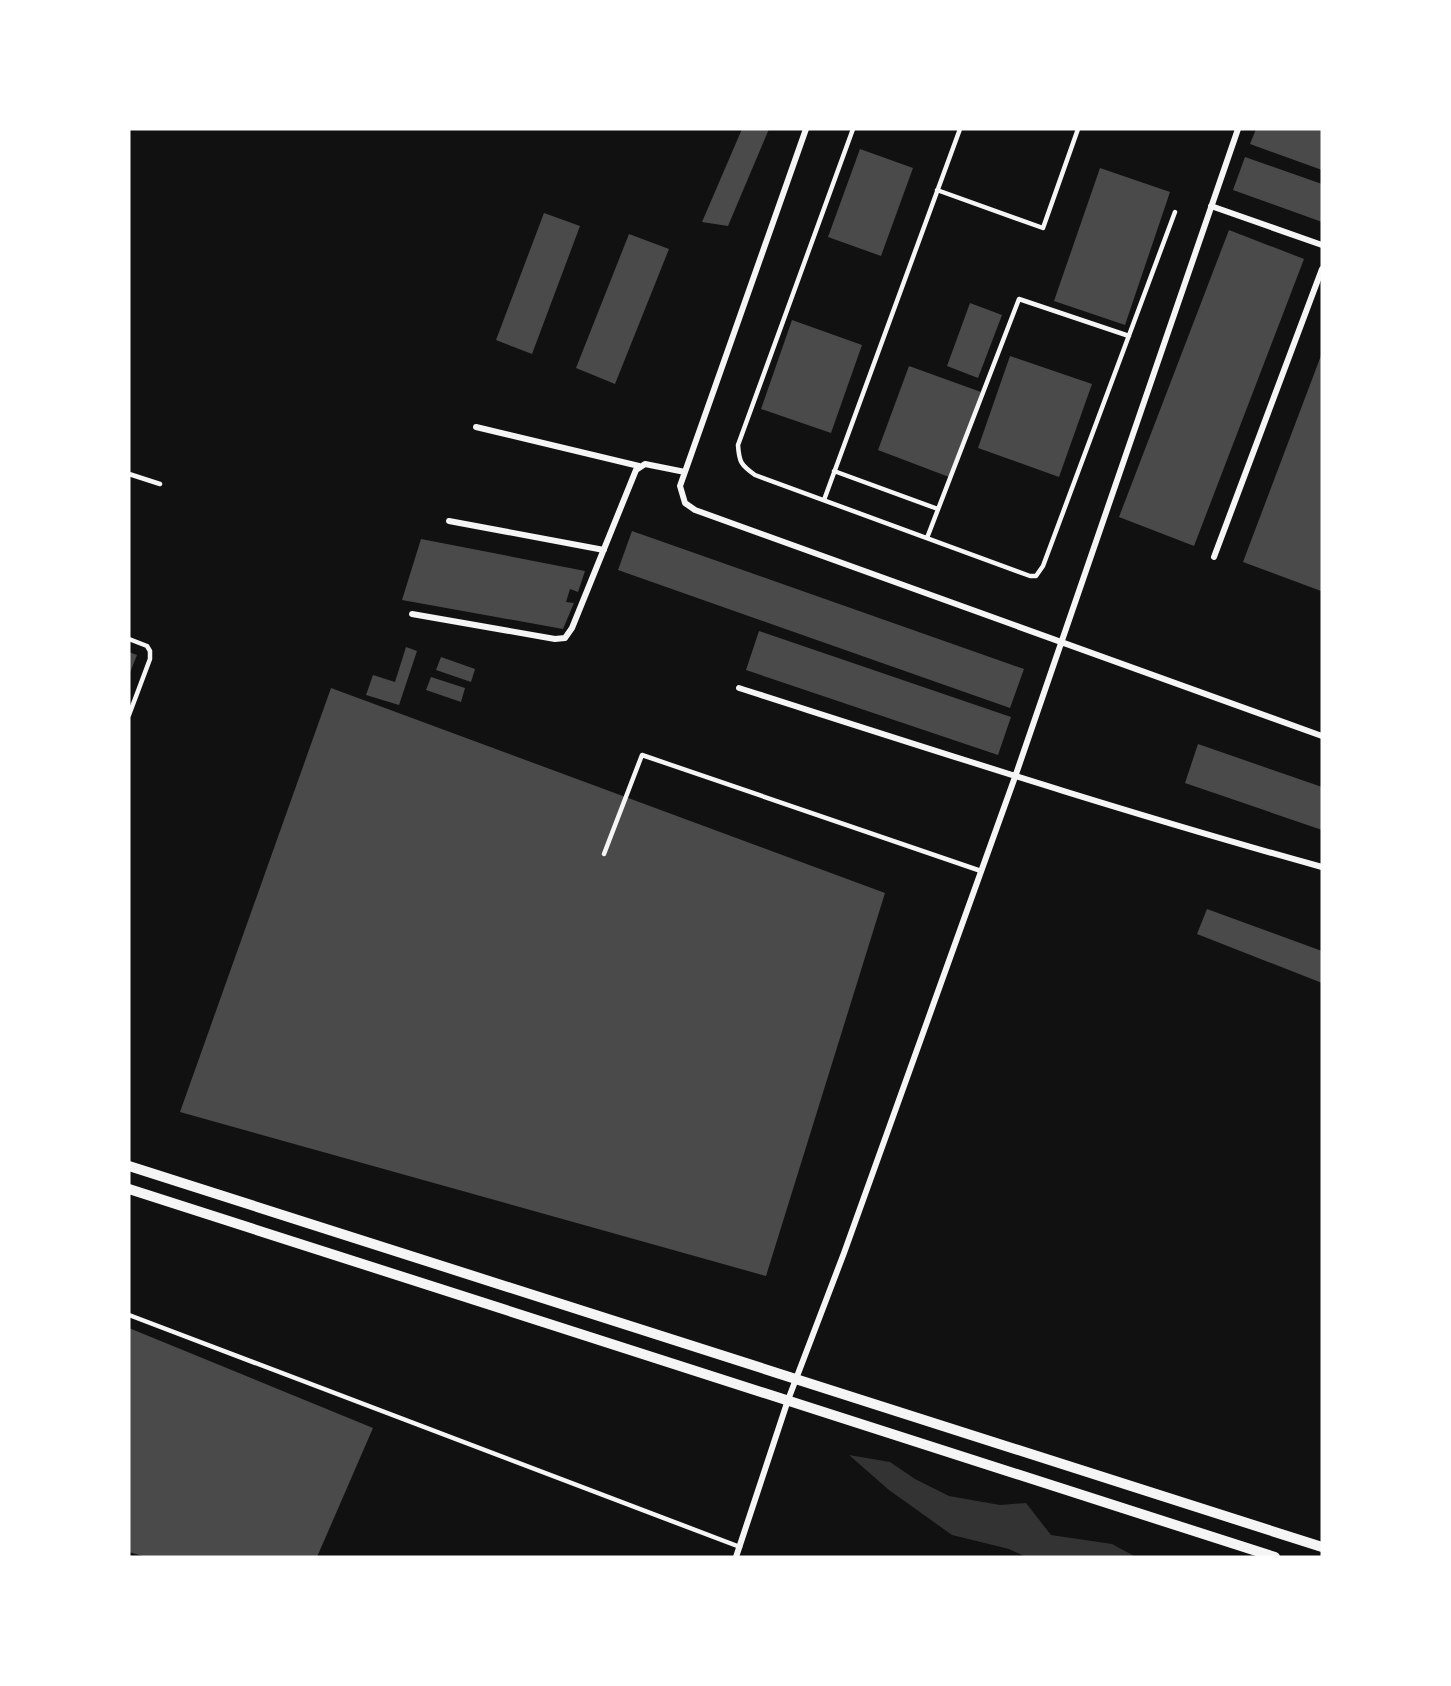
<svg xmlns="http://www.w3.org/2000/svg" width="1451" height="1686" font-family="Lato,sans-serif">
	<rect width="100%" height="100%" fill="#111"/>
	<path fill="#333" d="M849,1455L890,1462L915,1479L949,1496L1000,1505L1026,1503L1051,1535L1112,1544L1136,1557H1026L1009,1549L952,1535L889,1490Z"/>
	<path fill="#4a4a4a" d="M742,129H769L728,226L702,222Z
		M1256,129L1322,130V170L1250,144Z
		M860,149L913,168L881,256L828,237Z
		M1245,157L1322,184V222L1233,190Z
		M1100,168L1170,192L1125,325L1054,301Z
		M544,213L580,226L532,354L496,340Z
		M1229,230L1304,259L1194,546L1119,517Z
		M629,234L669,249L615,384L576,368Z
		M970,303L1002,315L978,378L947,366Z
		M792,320L862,345L831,433L761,409Z
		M1322,353V588L1321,591L1243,562Z
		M1010,356L1092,384L1059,477L978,448Z
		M909,366L981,392L949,477L878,450Z
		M632,531L1024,669L1010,708L618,570Z
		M421,539L585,571L578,592L570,589L566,602L574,603L563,629L402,600Z
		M759,631L1011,717L998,755L746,670Z
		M406,647L417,651L399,705L366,695L373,675L395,682Z
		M129,652L137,655L129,675Z
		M441,657L475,669L471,682L436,670Z
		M431,677L465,688L461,702L426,690Z
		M331,688L885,893L766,1276L180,1112Z
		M1198,744L1322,787V830L1185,783Z
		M1207,909L1322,951V983L1197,934Z
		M129,1328L373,1428L317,1557H146L129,1552Z"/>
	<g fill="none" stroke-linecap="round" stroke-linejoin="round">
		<path stroke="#f5f5f5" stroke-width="4.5" d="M853,129L738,445C739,462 741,465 755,475L1030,576H1036L1043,566L1175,212
			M937,190L1043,228L1078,129
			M834,471L938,509
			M129,474L160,484
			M824,500L960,129
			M927,538L1019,299L1129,336
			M129,639L147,646L150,651V659L129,715
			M604,854L642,755L981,871
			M129,1315L740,1547"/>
		<path stroke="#f5f5f5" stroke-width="6" d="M806,129L680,486L685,503L695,510L1322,736
			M1211,206L1322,245
			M476,427L639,466
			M449,521L604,550
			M1214,557L1322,269
			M412,614L555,639L565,638L572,628L636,470L645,464L685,472
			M739,688C933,750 1126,813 1322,867
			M736,1557L788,1400L844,1253L1015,777L1238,129"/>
		<path stroke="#f5f5f5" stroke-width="10" d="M129,1166L1322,1547
			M129,1189L1275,1557"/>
	</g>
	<rect width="1451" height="1686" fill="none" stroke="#ffffff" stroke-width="261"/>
</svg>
